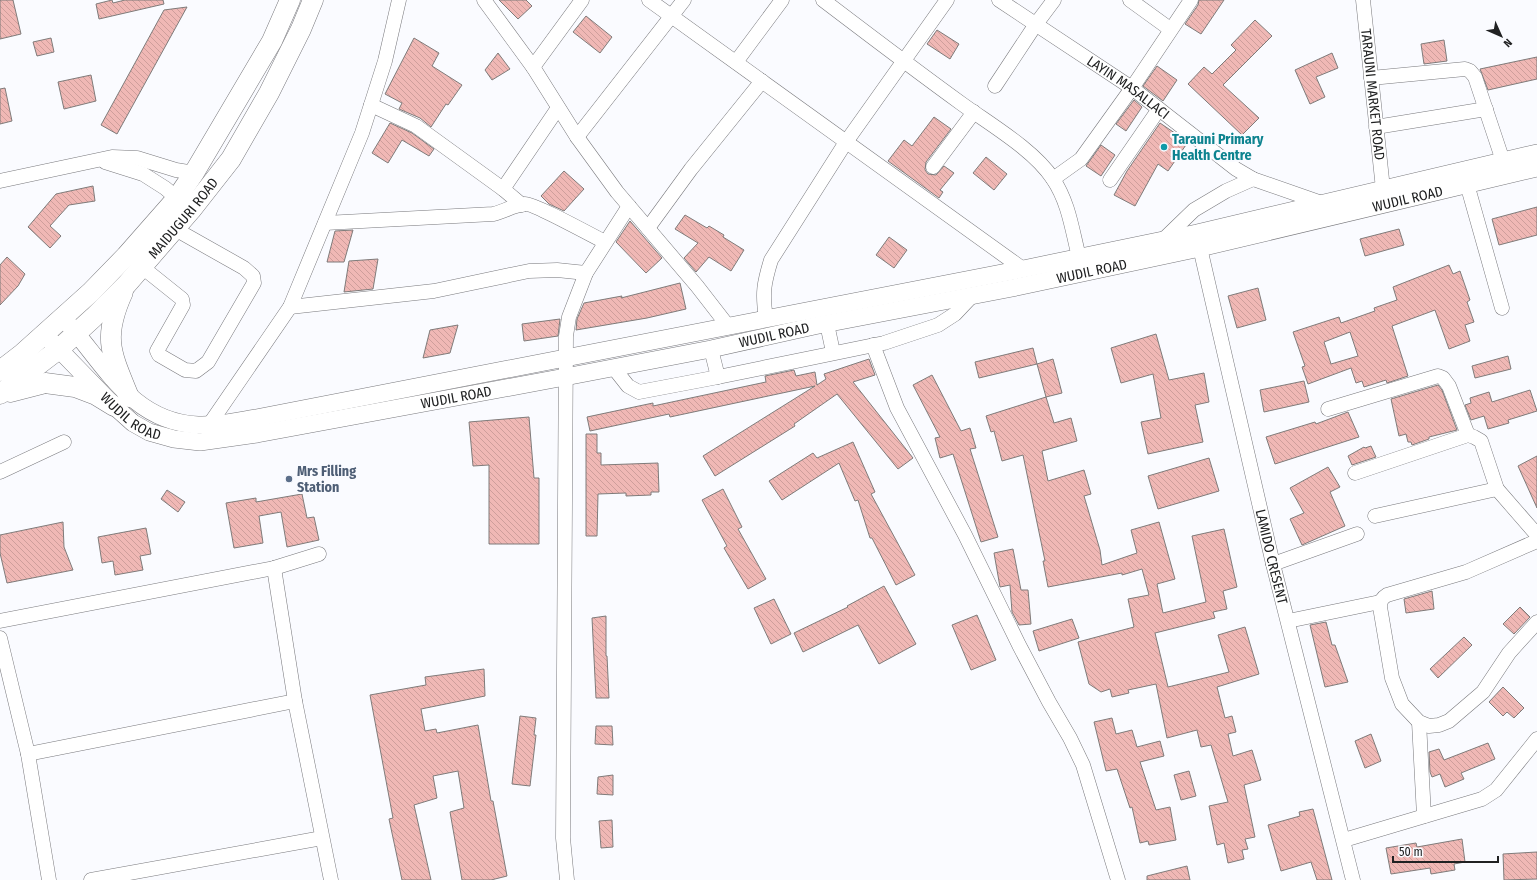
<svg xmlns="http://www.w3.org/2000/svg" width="1537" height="880" font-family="'Fira Sans Condensed',sans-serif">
	<defs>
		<pattern id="building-back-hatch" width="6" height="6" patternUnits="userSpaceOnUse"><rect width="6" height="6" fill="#f0b8b5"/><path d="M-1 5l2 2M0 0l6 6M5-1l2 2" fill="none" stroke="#ce9e9b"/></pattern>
	</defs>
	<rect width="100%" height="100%" fill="#fafbff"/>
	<path fill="url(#building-back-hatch)" stroke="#7f7b7a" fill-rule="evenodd" d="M0,0H13L21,34L0,39Z
		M112,0L113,3L125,0H163L164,4L99,19L96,4Z
		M499,0H526L532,6L518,19Z
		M1199,0H1224L1201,34L1185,24L1198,5Z
		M187,7L117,134L101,125L164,10Z
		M586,16L612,37L600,53L573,32Z
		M1255,20L1272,36L1223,85L1259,118L1242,135L1188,84L1204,67L1212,74L1236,50L1231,45Z
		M937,30L959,44L950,59L927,44Z
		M51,38L54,52L37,56L33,42Z
		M414,38L439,53L432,66L462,85L448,105L446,104L431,127L420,118L399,109L402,103L385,94Z
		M1444,40L1447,61L1424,64L1421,44Z
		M498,53L510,69L492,80L485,70Z
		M1332,53L1338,68L1316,77L1325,97L1310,104L1295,70Z
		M1537,57V79L1488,90L1480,69Z
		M1157,66L1177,80L1163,101L1143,86Z
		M91,75L96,101L64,109L58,82Z
		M5,88L12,121L0,124V89Z
		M1134,100L1142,107L1126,131L1116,124Z
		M934,117L951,129L926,162L925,170L928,174L936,175L944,166L954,173L940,190L943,192L939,198L888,161L904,140L912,146Z
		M390,123L412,133L434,149L429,156L402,140L388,163L372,153Z
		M1160,123L1188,142L1168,171L1158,164L1135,206L1114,195L1127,171Z
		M1101,145L1115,155L1101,176L1086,166Z
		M986,157L1007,174L994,190L973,173Z
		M564,171L584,189L564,211L549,204L541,196Z
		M93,186L95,201L69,205L50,226L61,236L50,248L28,227L56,194Z
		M1537,207V235L1499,245L1492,219Z
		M685,215L707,228L709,226L724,235L723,237L744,250L731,271L709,257L696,272L684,258L698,243L675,229Z
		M630,221L662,258L646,273L616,242Z
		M1399,229L1404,245L1365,256L1360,239Z
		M353,230L344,262H327L335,231Z
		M889,237L907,250L894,268L876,255Z
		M7,257L25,274L18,286L0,305V265Z
		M378,259L373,289L344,292L349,261Z
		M1449,265L1453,274L1460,271L1470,300L1467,302L1474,322L1465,325L1470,341L1449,349L1435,310L1392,326L1408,376L1387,383L1386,380L1364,387L1362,381L1356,383L1351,368L1308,384L1302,367L1305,366L1293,332L1339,317L1341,323L1375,311L1374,308L1397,300L1393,287ZM1350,332L1358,356L1331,364L1324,342Z
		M680,283L686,309L647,318L576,330L577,319L584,303L622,296L621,298Z
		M1258,288L1266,320L1237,328L1228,296Z
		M560,319L558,336L524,341L522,324Z
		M458,325L450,353L423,358L430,330Z
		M1156,334L1169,380L1204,373L1209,402L1195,405L1203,442L1148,454L1141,422L1161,418L1153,374L1121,383L1111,348Z
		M1033,348L1037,364L979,378L975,362Z
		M1508,356L1511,369L1475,378L1472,366Z
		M869,359L875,375L853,382L913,458L898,469L837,394L794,424L795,426L715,476L703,456L815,386L670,417L669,414L590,431L587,417L653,403V406L766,382L765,376L794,370L796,376L815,372L817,385L826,379L824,374Z
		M1053,359L1062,393L1046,397L1037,364Z
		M932,375L961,431L970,428L976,448L970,449L998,537L981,542L953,454L940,458L935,438L940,437L913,385Z
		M1304,381L1309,402L1264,412L1260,390Z
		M1438,385L1442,390L1457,430L1429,437V439L1412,445L1411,442H1408L1406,434L1399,436L1391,399Z
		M1530,390L1537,411L1508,420L1509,423L1488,429L1484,416L1471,420L1465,405L1471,403L1470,398L1489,392L1492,402Z
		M1046,397L1054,423L1071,418L1077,441L1042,451L1048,481L1084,470L1091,494L1084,496L1100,550L1102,565L1137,553L1131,530L1159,522L1175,579L1157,584L1163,613L1206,602L1192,536L1224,529L1237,587L1223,591L1227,609L1213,612L1215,618L1155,633L1168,687L1229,672L1218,635L1245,627L1259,674L1217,687L1225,718L1232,716L1236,732L1228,734L1233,756L1252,750L1261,780L1244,785L1255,837L1245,839L1248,849L1242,850L1244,859L1228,863L1224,843L1217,845L1209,806L1228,802L1211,745L1201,747L1197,730L1167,738L1156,684L1128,690L1129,693L1112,697L1110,689L1101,692L1089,684L1078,642L1134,627L1128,599L1149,595L1142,569L1122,575V573L1048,587L1043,561H1045L1023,455L1002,461L994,431L991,432L986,416Z
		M1348,412L1359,437L1275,464L1266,437L1315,422L1316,424Z
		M529,417L534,478H539V544H489V465L473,466L469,422Z
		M586,434H597V453H601V465L658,463L659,492H651V495L626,496V493L598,494L597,536H586Z
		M853,442L875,492L871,494L915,575L896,585L872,538H870L858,500L855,501L839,463L782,500L769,481L813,453L817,458Z
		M1371,446L1376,457L1352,465L1348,456L1364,447L1365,448Z
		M1537,456V508L1518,466Z
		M1209,458L1219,491L1158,509L1148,476Z
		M1328,467L1340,487L1330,492L1345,526L1302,545L1290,519L1304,513L1290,488Z
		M723,489L742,527L738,529L766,579L748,589L724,548L727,546L702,500Z
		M167,490L185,502L178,512L161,499Z
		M302,494L307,518L314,517L319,540L287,547L281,512L259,516L263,543L234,548L226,503L256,498V502Z
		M63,522L64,547L73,570L7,583L0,553V535Z
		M146,528L151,554L140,556L143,570L115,575L113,561L102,563L98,537Z
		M1013,549L1021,590H1028L1031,624L1019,625L1012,612L1010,585L1000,587L994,553Z
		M884,586L916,644L879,664L858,625L803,652L794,633L848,607L847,606Z
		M1432,591L1434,609L1406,613L1404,599Z
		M774,599L791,634L771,644L754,608Z
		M1520,607L1530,617L1514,634L1503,624Z
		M977,615L996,660L971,670L952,625Z
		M606,616V656H607L609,698H596L592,618Z
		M1072,619L1079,638L1039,651L1033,631Z
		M1326,622L1332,645H1335L1348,682L1325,687L1310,625Z
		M1464,637L1472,645L1438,678L1430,669Z
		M484,669L485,696L421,709L425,731L436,729L437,733L478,725L491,801H493L507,876L491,880H462L450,812L464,808L458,771L433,776L437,798L414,805L431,880H402L389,819L393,818L370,695L426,685L425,677Z
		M1503,687L1524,708L1514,718L1507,712L1503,716L1489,702Z
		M520,716L536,718L534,735H536L530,786L512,784Z
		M1112,718L1116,734L1132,730L1137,747L1160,741L1164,756L1140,762L1156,810L1170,807L1176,840L1149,845L1148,841L1140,843L1132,807L1130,808L1117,769L1106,771L1094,722Z
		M596,726H612L613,745L595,744Z
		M1371,734L1381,761L1365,768L1355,741Z
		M1488,743L1495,759L1461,773L1464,779L1445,787L1440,774L1432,777L1430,772L1429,752L1439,749L1444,760Z
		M1189,771L1196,796L1181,800L1174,775Z
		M613,775V795L597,794L598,777Z
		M1313,809L1332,880H1317L1311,862L1281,871L1268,825L1300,816L1299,812Z
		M612,820L613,847L601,848L599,821Z
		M1462,839L1465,862L1454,864L1455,870L1431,874L1430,868L1391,874L1386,848L1416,843L1417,847Z
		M1537,852V879L1504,880L1503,854Z
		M1187,866L1190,880H1147V876Z"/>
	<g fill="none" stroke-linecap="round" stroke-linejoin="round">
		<defs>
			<g id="minor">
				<path d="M484,0L533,67L577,137L617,192L697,286L728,326"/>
				<path d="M649,0L1023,269"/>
				<path d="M823,0C869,35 915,70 962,104C991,125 1034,150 1053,179C1069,203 1072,230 1079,257"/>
				<path id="s1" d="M999,0L1132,88L1236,169L1253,179L1322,203"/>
				<path d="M1130,0L1170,29"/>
				<path id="s2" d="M1363,0L1383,189L1385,198"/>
				<path d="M736,62L782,0"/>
				<path d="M533,67L582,0"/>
				<path d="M1371,78L1465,69L1470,71L1475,77L1503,161"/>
				<path d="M995,86L1036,24L1054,0"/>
				<path d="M371,105L416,126L503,189"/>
				<path d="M1376,127L1486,109"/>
				<path d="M577,137L684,0"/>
				<path d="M105,162L143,174L165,188L177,198"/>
				<path d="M933,167L974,112"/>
				<path d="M1053,179L1081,159L1132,88L1191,0"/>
				<path d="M1110,180L1159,109"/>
				<path d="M0,181L112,157L137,158L176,170L194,173"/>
				<path d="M1467,184L1502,308"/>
				<path d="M522,205L503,189L558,108"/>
				<path d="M325,223L493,214C504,212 513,205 525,204C533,203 593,236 605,242"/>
				<path d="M648,228L691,169L762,81"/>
				<path d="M1164,239L1194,210L1226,191L1253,179"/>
				<path id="s3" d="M1198,239L1273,564L1353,880"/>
				<path d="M142,267L182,299L183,305L157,351L159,355L185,370L196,371L208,362L254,283L253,276L244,268L175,229"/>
				<path d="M290,307L434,291L529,271L557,270L586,273"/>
				<path d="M766,318C762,293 764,283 771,260L846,142L947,0"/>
				<path d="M827,324L833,352"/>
				<path d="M873,345L897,408L965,535L1019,645L1049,702L1070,738L1083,765L1118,880"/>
				<path d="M711,349L718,377L884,343L938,325L955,314L972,296"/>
				<path d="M613,367L628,386L639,392L718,377"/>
				<path d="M1328,409L1438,376L1443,378L1449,386L1468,435"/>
				<path d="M209,425L290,307L362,133L385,61L399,0"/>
				<path d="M0,472L64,442"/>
				<path d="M1355,473L1468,435L1474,437L1481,441L1497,489L1537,535"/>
				<path d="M1375,516L1497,489"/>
				<path d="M1537,541L1466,572L1387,595C1382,598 1380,601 1380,607L1392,678L1402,704L1419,722L1429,726L1439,725L1449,721L1483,692L1509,653L1537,622"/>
				<path d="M1273,564L1357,534"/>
				<path d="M274,568L295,701"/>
				<path d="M0,621L274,568L319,554"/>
				<path d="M1288,621L1380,602"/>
				<path d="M0,638L28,754"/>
				<path d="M1419,722L1424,816"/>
				<path d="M1344,840L1482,799L1496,790L1537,739"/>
				<path d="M49,880L28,754L295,701L331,880"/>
				<path d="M91,880L322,838"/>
				<path d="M567,880L563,838L566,336L569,317L586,273L629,206"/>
			</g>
			<g id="major">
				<path d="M63,318C104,362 130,422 198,425C217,426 237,421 256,418L1023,269L1197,233L1537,153"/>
				<path id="s4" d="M50,340L114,406L133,423L149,432L174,439L200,442L257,434L565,377L711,349L814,326L1017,287L1200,248L1537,168"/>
			</g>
			<g id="highway">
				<path d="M123,292C102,338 111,353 129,397"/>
				<path d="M0,371L22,354L91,292L126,256L177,198L194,173L272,41L290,0"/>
				<path d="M10,392L45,383L75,387L96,395L114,406"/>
				<path id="s5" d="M0,394L59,349L94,317L127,284L191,210L231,159L269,93L301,29L313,0"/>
			</g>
		</defs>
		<use href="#minor" stroke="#79797d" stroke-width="15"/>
		<use href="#major" stroke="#79797d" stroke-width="18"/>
		<use href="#highway" stroke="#79797d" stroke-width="21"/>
		<use href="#minor" stroke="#fff" stroke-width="14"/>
		<use href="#major" stroke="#fff" stroke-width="17"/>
		<use href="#highway" stroke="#fff" stroke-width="20"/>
	</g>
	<circle fill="#0f9aa8" stroke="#fafbff" stroke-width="1.5" cx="1164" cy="147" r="4"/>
	<circle fill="#5c6f8a" stroke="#fafbff" stroke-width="1.5" cx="289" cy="479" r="4"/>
	<g text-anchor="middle" stroke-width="4" stroke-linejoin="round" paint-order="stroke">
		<g font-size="14" fill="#202122" stroke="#fafbff">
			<text dy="5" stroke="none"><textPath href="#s1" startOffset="156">LAYIN MASALLACI</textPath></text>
			<text dy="5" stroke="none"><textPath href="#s2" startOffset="95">TARAUNI MARKET ROAD</textPath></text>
			<text dy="5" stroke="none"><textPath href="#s4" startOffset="1420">WUDIL ROAD</textPath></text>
			<text dy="5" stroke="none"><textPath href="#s5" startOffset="255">MAIDUGURI ROAD</textPath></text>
			<text dy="5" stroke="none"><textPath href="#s4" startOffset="1096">WUDIL ROAD</textPath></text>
			<text dy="5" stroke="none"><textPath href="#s4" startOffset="772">WUDIL ROAD</textPath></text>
			<text dy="5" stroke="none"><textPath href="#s4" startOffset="448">WUDIL ROAD</textPath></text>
			<text dy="5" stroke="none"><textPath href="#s4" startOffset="112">WUDIL ROAD</textPath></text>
			<text dy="5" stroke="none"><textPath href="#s3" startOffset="326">LAMIDO CRESENT</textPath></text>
		</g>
		<g font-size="14" font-weight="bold" fill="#0d838f" stroke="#fafbff" text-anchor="start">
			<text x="1172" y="144">Tarauni Primary<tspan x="1172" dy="16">Health Centre</tspan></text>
		</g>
		<g font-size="14" font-weight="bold" fill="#4e5e75" stroke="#fafbff" text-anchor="start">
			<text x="297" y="476">Mrs Filling<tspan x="297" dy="16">Station</tspan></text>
		</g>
	</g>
	<g transform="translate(1501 36) rotate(135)" stroke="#fafbff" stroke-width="3" paint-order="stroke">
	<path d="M0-3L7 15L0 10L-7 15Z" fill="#202122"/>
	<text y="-6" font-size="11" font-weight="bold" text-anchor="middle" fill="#202122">N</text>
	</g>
	<path d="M1393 856v6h105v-6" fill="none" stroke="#202122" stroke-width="2"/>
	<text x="1399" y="856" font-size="12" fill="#202122" stroke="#fafbff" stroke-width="3" paint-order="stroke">50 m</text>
</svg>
